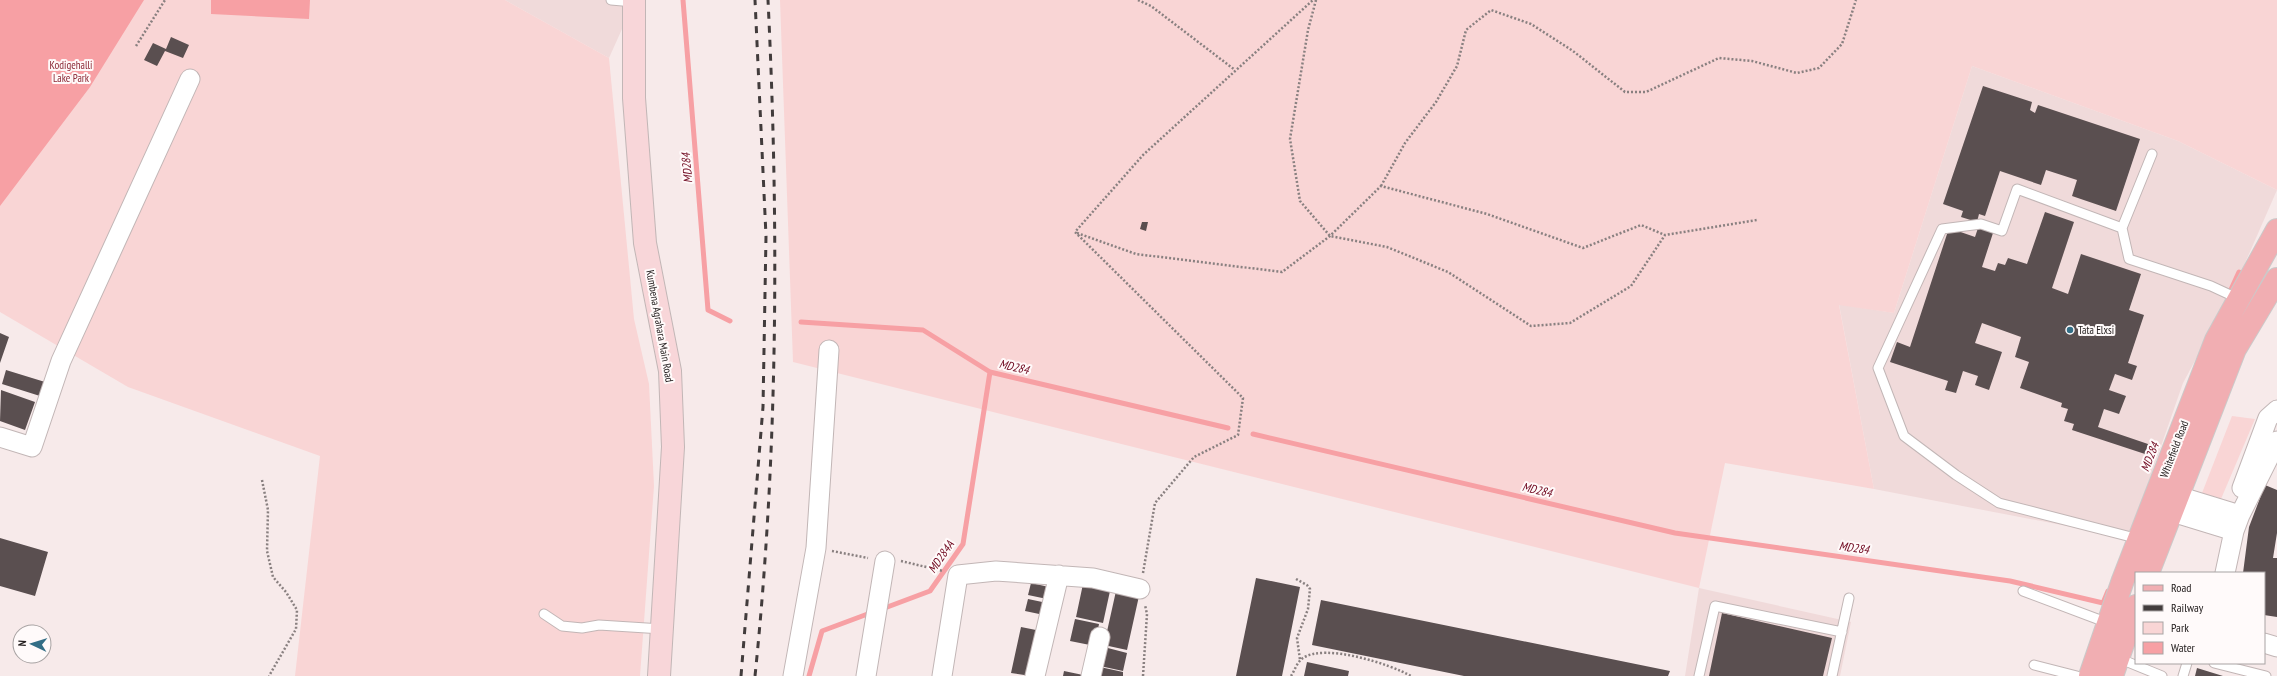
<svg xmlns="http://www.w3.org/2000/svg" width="2277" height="676" font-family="'PT Sans Narrow',sans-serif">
	<rect width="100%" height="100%" fill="#f7eaea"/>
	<path fill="#f0dada" d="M505,0H618L623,5L622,29L609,58Z
		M1972,66L2178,141L2277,190L2235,286L2183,383L2129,538L1874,489L1839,304L1894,313Z
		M1699,588L1851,622L1840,676H1685Z"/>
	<path fill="#f9d5d5" d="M0,0H505L609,58L634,319L649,384L654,486L640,676H295L320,456L128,387L0,312Z
		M780,0H2277V190L2178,141L1972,66L1894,313L1839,305L1874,489L1725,463L1699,588L793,362Z
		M2232,416L2255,419L2221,499L2202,493Z"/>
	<path fill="#f7a0a4" d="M0,0H144L90,87L0,206Z
		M211,0H310L309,19L211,14Z"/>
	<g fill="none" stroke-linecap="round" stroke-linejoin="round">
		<path stroke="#f7a0a4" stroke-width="5" d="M683,0L708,310L730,321
			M2228,296L2239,272
			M801,322L923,330L990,372L1228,428
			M1253,434L1675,533L2010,581L2103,603L2108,591
			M882,609L930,591L963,544L990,372
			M809,676L822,631L873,612"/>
	</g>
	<path fill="#5a4f50" d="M171,37L189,45L183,58L165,51L157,66L144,60L153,43L166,49Z
		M1983,86L2032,102L2030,110L2035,113L2038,105L2140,139L2116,211L2072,196L2077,180L2046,170L2041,185L2000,171L1985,216L1979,214L1977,222L1961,217L1963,211L1943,204Z
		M2045,212L2074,222L2052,288L2068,294L2081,254L2141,274L2129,310L2144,315L2128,363L2137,366L2132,380L2115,374L2109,390L2126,396L2119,414L2104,409L2098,427L2148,444L2145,454L2072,430L2074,424L2064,421L2068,409L2061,407L2062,403L2020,388L2029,362L2015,357L2021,337L1982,323L1975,343L2002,352L1989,390L1975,385L1978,376L1963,371L1956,393L1945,390L1948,381L1890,362L1897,342L1910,347L1949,228L1975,237L1978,228L1993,233L1982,267L1995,271L1998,263L2005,265L2008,258L2027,264Z
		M1142,222H1148L1146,231L1140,229Z
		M0,333L9,337L0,363Z
		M6,370L45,382L40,396L2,384Z
		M1,390L35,402L25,430L0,421Z
		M2265,485L2277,490V533L2273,558H2277V617L2264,615V573H2243L2249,527Z
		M0,538L48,552L35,596L0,586Z
		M1256,578L1300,587L1282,676H1236Z
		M1031,583L1049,587L1047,599L1028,595Z
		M1083,584L1110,591L1103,623L1076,617Z
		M1116,591L1139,596L1127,650L1104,645Z
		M1028,599L1047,603L1044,615L1025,611Z
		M1321,600L1670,671L1668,676H1464L1312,645Z
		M1722,613L1832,638L1823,676H1709Z
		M1075,619L1099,624L1095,646L1070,641Z
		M1021,627L1041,631L1031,676L1011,673Z
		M1104,647L1127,653L1123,671L1100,666Z
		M1307,662L1349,671L1348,676H1304Z
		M1100,667L1123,672V676H1098Z
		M2197,668L2223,676H2195Z
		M1064,671L1083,675V676H1063Z"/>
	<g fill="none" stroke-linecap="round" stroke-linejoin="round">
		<defs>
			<path id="lane" d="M611,0L634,2
				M2152,154L2122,228L2129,259L2211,286L2239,299
				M2122,228L2017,189L2002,231L1981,224L1942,229L1878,368L1904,436L1956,475L1999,503L2139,539
				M2023,591L2108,623
				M544,614L562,626L582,628L599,625L662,629
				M2118,658L2162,676
				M2214,663L2266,676
				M2034,665L2077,676
				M1699,676L1715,606L1842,632
				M1832,676L1849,598
				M2183,676L2187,663"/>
			<path id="street" d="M0,437L32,447L61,361L190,79
				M2242,488L2268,418L2277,410
				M2178,496L2240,515
				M2172,512L2234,531
				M2225,573L2234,531L2240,515L2277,441
				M2264,643L2277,647
				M793,676L816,548L829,350
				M866,676L885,561
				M942,676L958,575L996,571L1093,578L1140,589
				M1035,676L1059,575
				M1091,676L1100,637"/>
			<path id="secondary" d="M634,0V98L645,243L670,371L673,447L659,676"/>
			<path id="primary" d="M2148,573L2235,349L2277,279
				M2090,676L2123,580L2216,340L2277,230
				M2112,676L2136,606"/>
		</defs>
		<use href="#lane" stroke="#c2b6b6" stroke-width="11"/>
		<use href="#street" stroke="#c2b6b6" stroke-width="21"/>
		<use href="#secondary" stroke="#c2b6b6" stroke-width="24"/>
		<use href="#primary" stroke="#cbc9c9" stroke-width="24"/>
		<path stroke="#898080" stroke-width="2.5" stroke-dasharray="2 2" stroke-linecap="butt" d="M1138,0L1151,6L1235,70
			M1316,0L1308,30L1290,139L1300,201L1330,236L1387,247L1448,272L1531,326L1570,323L1631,286L1665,235L1757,220
			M136,46L165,0
			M1381,186L1405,143L1436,102L1457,66L1466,30L1491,10L1531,24L1573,51L1625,92H1646L1719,58L1752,61L1797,73L1819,68L1842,44L1856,0
			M1077,233L1136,254L1282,272L1330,236L1381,186L1487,214L1583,248L1641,225L1665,235
			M262,480L268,510L267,551L273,577L286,592L297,610L296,629L269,676
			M832,551L868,558
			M901,561L943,571
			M1143,573L1155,503L1194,457L1238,435L1243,398L1075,232L1143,155L1313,0
			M1296,579L1307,585L1310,589L1308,609L1297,638L1300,660
			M1143,676L1147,614L1145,605
			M1291,676C1295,670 1297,662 1303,658C1325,643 1390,664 1411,676"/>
		<use href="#lane" stroke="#fff" stroke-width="9"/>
		<use href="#street" stroke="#fff" stroke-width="19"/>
		<use href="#secondary" stroke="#f8d6d9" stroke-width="22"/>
		<use href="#primary" stroke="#f1aeb2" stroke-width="22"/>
		<path stroke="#423c3c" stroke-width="3" stroke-dasharray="7 7" stroke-linecap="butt" d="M741,676L763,407L766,236L755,0
			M755,676C778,452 779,225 768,0"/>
	</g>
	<circle fill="#336e86" stroke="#fffafa" stroke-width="1.5" cx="2070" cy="330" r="4"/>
	<g text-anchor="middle" stroke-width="4" stroke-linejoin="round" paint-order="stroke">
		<g font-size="11" fill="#8c2936" stroke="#fffafa">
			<text x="71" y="69">Kodigehalli<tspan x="71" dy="13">Lake Park</tspan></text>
		</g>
		<g font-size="11" fill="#252020" stroke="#fffafa">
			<text transform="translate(660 326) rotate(80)" y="4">Kumbena Agrahara Main Road</text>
			<text transform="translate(2174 449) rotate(-69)" y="4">Whitefield Road</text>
		</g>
		<g font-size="11" fill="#252020" stroke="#fffafa" text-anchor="start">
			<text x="2078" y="334">Tata Elxsi</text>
		</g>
		<g font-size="12" font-style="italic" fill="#700920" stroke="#fffafa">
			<text transform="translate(687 168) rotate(-95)" y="4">MD284</text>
			<text transform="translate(1014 367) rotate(13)" y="4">MD284</text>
			<text transform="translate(2150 457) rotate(-69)" y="4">MD284</text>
			<text transform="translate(1537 490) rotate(13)" y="4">MD284</text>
			<text transform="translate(1854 548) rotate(8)" y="4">MD284</text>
			<text transform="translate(941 557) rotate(-56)" y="4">MD284A</text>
		</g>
	</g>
	<rect x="2135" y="572" width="130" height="92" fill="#fffafa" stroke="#a8a3a3"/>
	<rect x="2143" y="585" width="20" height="6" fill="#f1aeb2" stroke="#a8a3a3"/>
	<text x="2171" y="592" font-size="12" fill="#252020">Road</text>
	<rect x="2143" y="605" width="20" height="6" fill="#423c3c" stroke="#a8a3a3"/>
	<text x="2171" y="612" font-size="12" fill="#252020">Railway</text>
	<rect x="2143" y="622" width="20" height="12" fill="#f9d5d5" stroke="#a8a3a3"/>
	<text x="2171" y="632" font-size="12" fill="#252020">Park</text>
	<rect x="2143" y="642" width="20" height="12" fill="#f7a0a4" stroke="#a8a3a3"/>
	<text x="2171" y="652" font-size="12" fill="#252020">Water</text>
	<g transform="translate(32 644) rotate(274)"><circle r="19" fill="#fffafa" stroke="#a8a3a3"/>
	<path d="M0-3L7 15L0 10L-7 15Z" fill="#336e86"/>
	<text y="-6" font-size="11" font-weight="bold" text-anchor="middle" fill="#252020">N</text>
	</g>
</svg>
